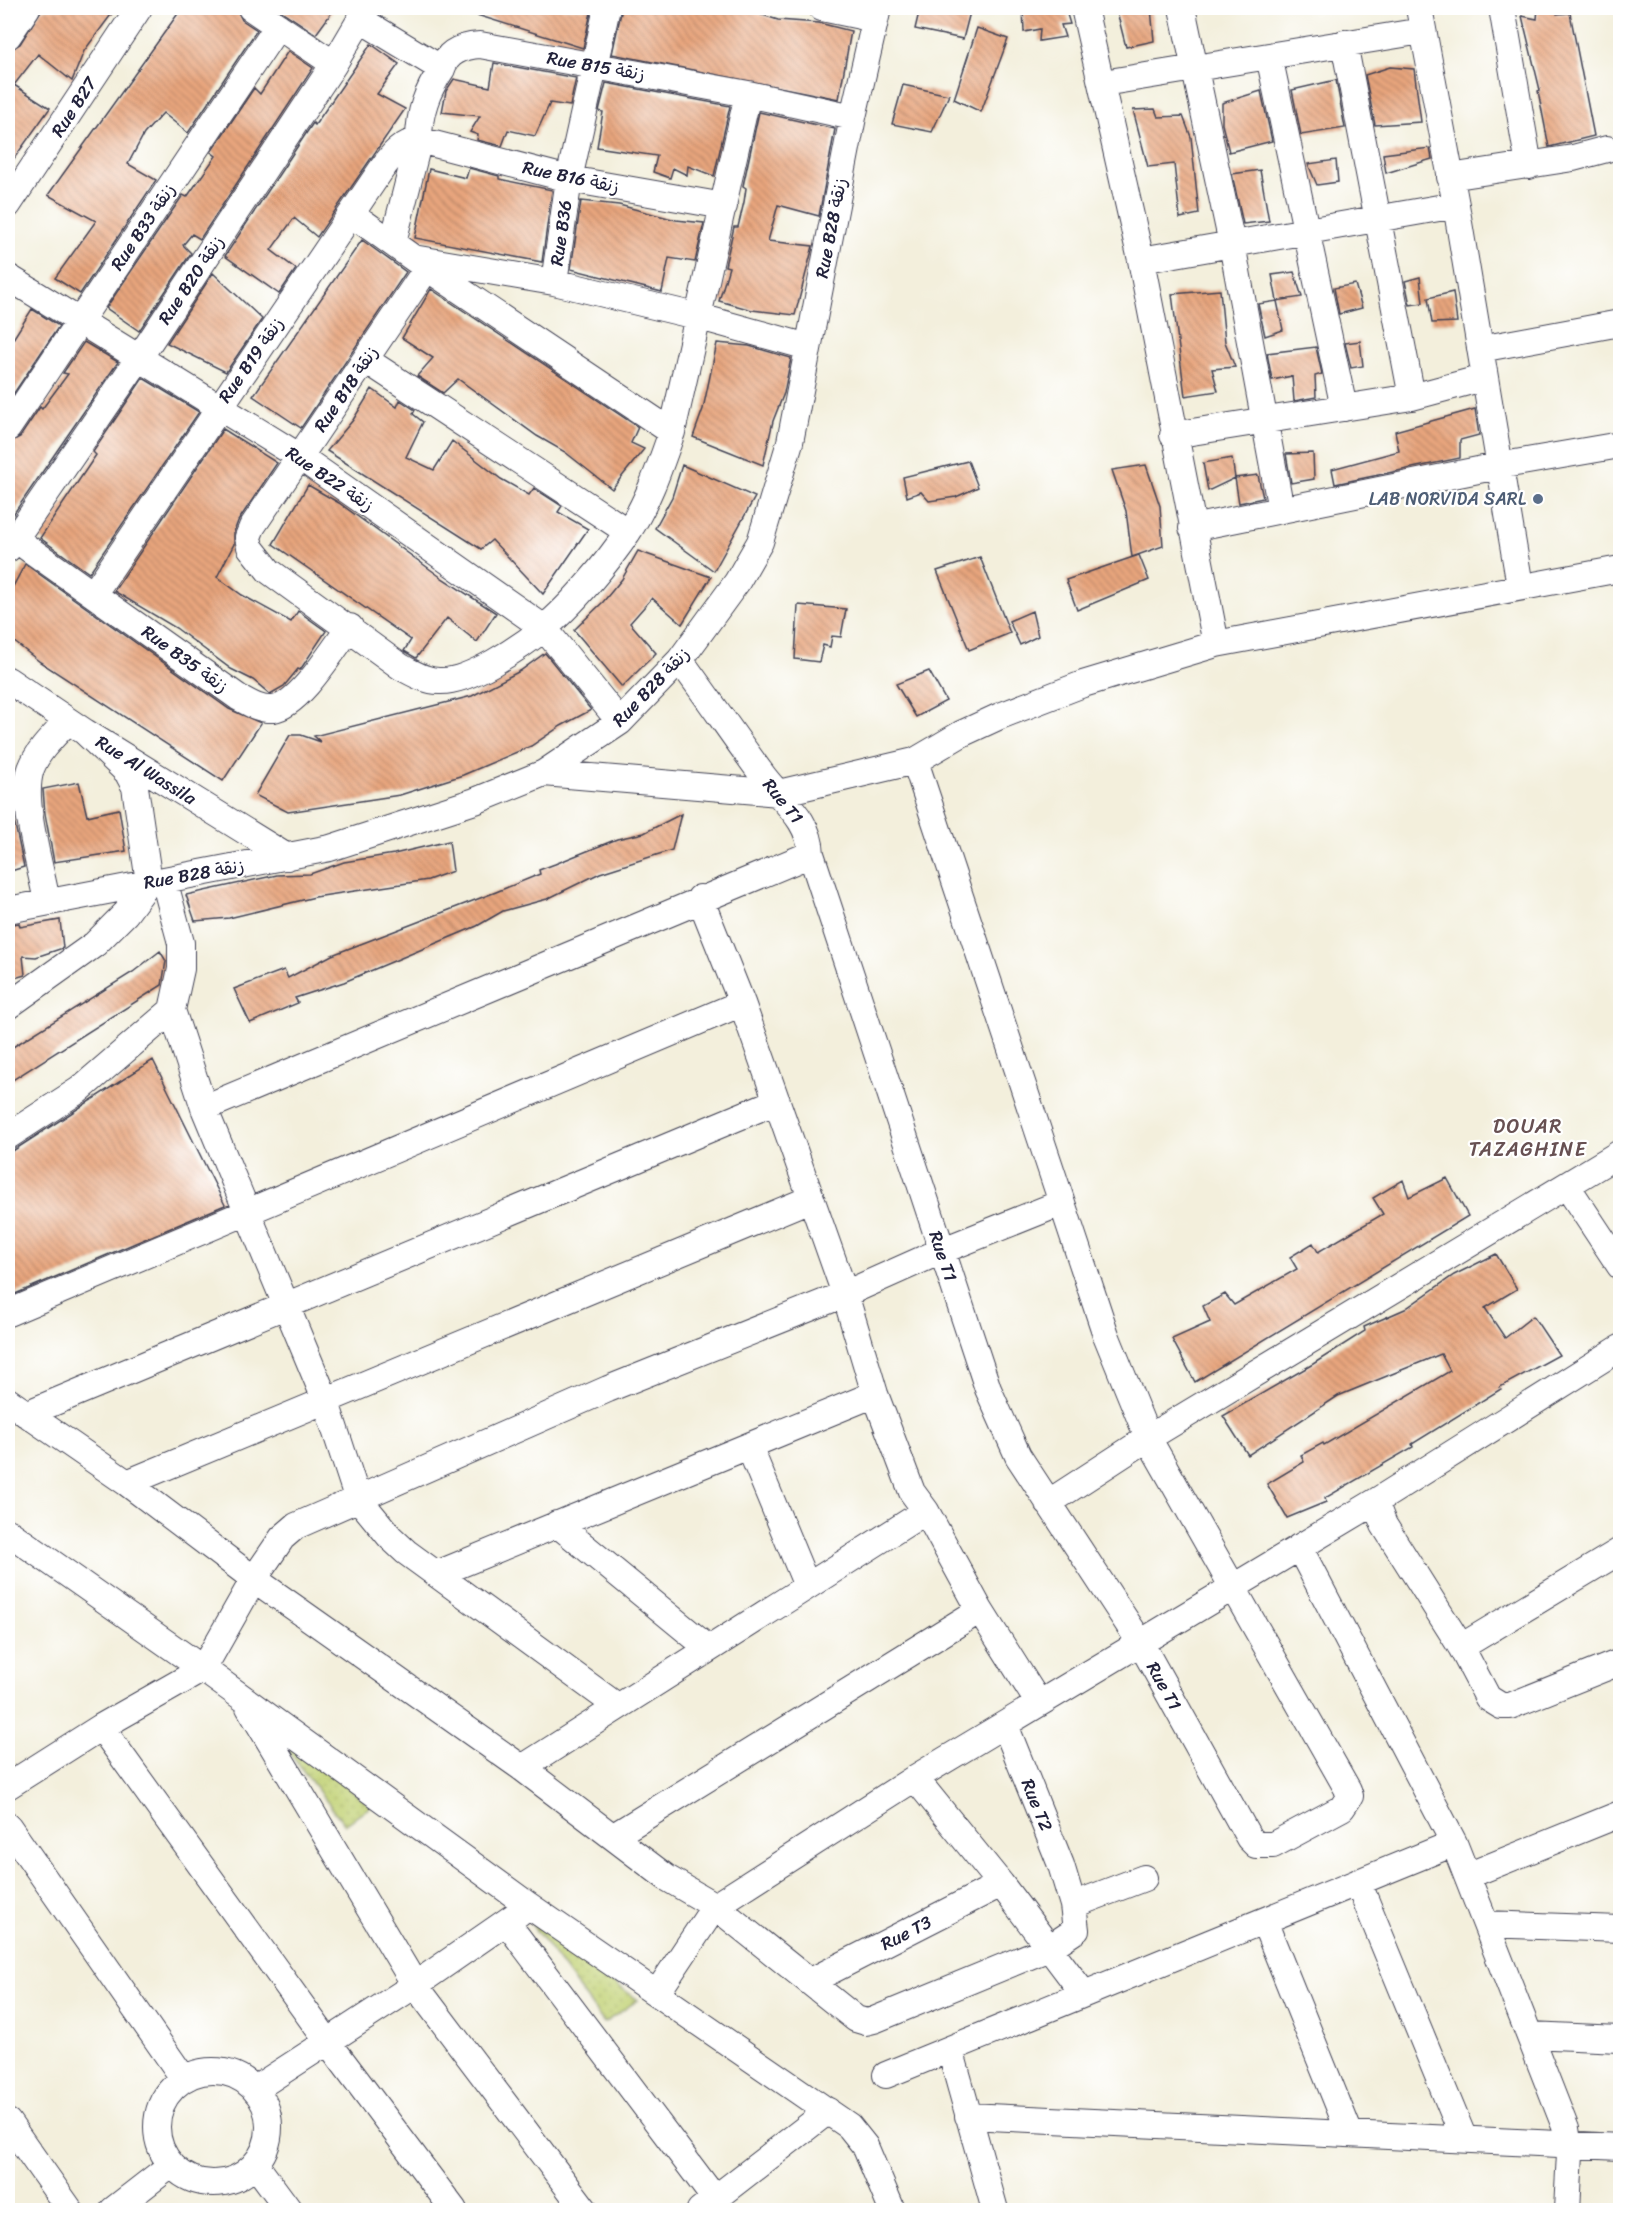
<svg xmlns="http://www.w3.org/2000/svg" width="1628" height="2218" font-family="Sriracha,'Playpen Sans Arabic',sans-serif">
	<defs>
		<pattern id="park-dots" width="8" height="8" patternUnits="userSpaceOnUse" patternTransform="scale(1.5)"><rect width="8" height="8" fill="#c1d173"/><path d="M2 2h.1M6 6h.1" fill="none" stroke="#a6b364" stroke-width="1.8" stroke-linecap="round"/></pattern>
		<pattern id="building-back-hatch" width="6" height="6" patternUnits="userSpaceOnUse" patternTransform="scale(1.5)"><rect width="6" height="6" fill="#e8a57d"/><path d="M-1 5l2 2M0 0l6 6M5-1l2 2" fill="none" stroke="#bc8668"/></pattern>
	</defs>
	<rect width="100%" height="100%" fill="#fff"/>
	<filter id="ink" filterUnits="userSpaceOnUse"><feTurbulence type="fractalNoise" baseFrequency=".0167" numOctaves="2"/><feDisplacementMap in="SourceGraphic" scale="12" xChannelSelector="R" yChannelSelector="G"/><feConvolveMatrix kernelMatrix="1 2 1 2 8 2 1 2 1" color-interpolation-filters="sRGB"/></filter>
	<filter id="wash" filterUnits="userSpaceOnUse"><feTurbulence type="fractalNoise" baseFrequency=".008" numOctaves="4" result="noise"/><feDisplacementMap in="SourceGraphic" scale="24" xChannelSelector="R" yChannelSelector="G"/><feGaussianBlur stdDeviation="1.35" result="paint"/><feColorMatrix in="noise" values="0 0 0 0 0 0 0 0 0 0 0 0 0 0 0 0 0 1.4 0 .05"/><feComposite in="paint" operator="in"/></filter>
	<g filter="url(#wash)">
		<rect width="100%" height="100%" fill="#f3efdc"/>
		<path fill="url(#park-dots)" stroke="#727a57" stroke-width="1.5" d="M266,1723L371,1806L345,1825Z
			M527,1918L638,2000L604,2023Z"/>
		<g id="blocks">
			<path fill="url(#building-back-hatch)" d="M182,8H236L242,20L257,30L188,133L163,113L144,134L128,164L156,180L80,294L55,278L96,221L48,195Z
				M277,8H335L316,34Z
				M465,8H592L583,48L464,11Z
				M622,8H740L778,20L819,23L851,31L839,99L612,54Z
				M920,8H947L970,12L963,39L915,29Z
				M1023,8H1065L1070,24L1061,25L1065,37L1039,41L1040,29L1024,32Z
				M1116,8H1151L1154,41L1126,47Z
				M1538,8H1556L1557,14L1570,13L1594,136L1549,147L1538,91L1540,90L1522,16L1537,19Z
				M42,9L116,8L84,51L72,81L38,54L14,85L50,108L8,167V51L20,44Z
				M977,28L1008,39L981,112L954,99Z
				M371,44L399,64L377,94L405,109L317,237L294,218L271,250L296,269L279,294L225,256L313,123L315,125Z
				M288,51L313,68L200,239L192,234L183,245L191,253L139,331L106,308L183,195L187,197L216,156L211,152L254,88L260,94Z
				M494,63L576,78L570,106L550,103L535,136L508,130L502,146L477,140L478,135L470,132L480,116L442,112L446,91L454,79L490,87Z
				M1390,67L1414,69L1421,122L1375,125L1365,75Z
				M1336,80L1345,128L1301,135L1292,90Z
				M606,83L730,106L714,176L688,166L687,175L673,168L670,178L653,172L657,156L597,147L603,112L599,111Z
				M903,85L949,95L932,132L892,124Z
				M1261,91L1272,141L1229,152L1222,124V103Z
				M1155,109L1158,117L1183,116L1191,137L1199,214L1180,218L1174,164L1148,167L1133,110Z
				M759,112L835,129L819,216L778,205L768,241L813,246L795,315L752,310L719,301L729,267L725,266L734,227H738L744,202L746,188L743,186Z
				M1430,148L1432,159L1386,173L1383,154Z
				M1336,160L1338,182L1317,185L1308,164Z
				M469,168L499,176V179L552,190L542,262L415,238L429,169L466,178Z
				M1260,170L1269,221L1243,224L1232,174Z
				M581,201L619,205L676,220L704,223L695,262L669,258L662,292L571,269Z
				M362,240L406,272L301,428L253,396Z
				M1294,272L1302,297L1277,301L1272,275Z
				M213,273L262,319L226,372L167,343Z
				M1420,277L1423,303L1410,305L1405,281Z
				M1355,284L1362,308L1339,314L1334,288Z
				M431,289L638,427L631,443L644,449L612,489L565,452L537,436L458,379L443,393L417,376L433,358L402,338Z
				M1220,290L1225,342L1235,367L1212,369L1218,391L1185,396L1172,294Z
				M1453,292L1457,322L1432,323L1428,298Z
				M1277,301L1283,330L1265,336L1258,304Z
				M32,309L59,326L8,402V347Z
				M1360,341L1363,366L1351,368L1345,343Z
				M84,342L118,362L10,519H8V443L20,437L40,407L42,409L68,374L63,373Z
				M717,343L749,346L791,358L784,393L773,421L763,465L693,437L703,409Z
				M1316,347L1322,374L1315,376L1316,397L1294,401L1292,376L1272,380L1267,353Z
				M143,378L199,412L89,573L40,538L96,455L93,452Z
				M372,389L397,407L400,400L415,410L413,414L423,422L406,457L434,470L452,441L501,479L529,495L534,488L562,506L558,512L588,529L543,594L492,540L481,549L327,451L353,420Z
				M1475,409L1479,435L1460,440V458L1335,484L1332,469L1399,451L1395,431Z
				M223,429L277,463L238,521L234,532V544L217,577L242,595L291,622L298,611L326,631L300,670L298,669L284,686L270,694L253,680L231,669L176,628L114,591Z
				M1313,453L1314,479L1291,483L1286,454Z
				M1232,458L1235,478L1208,491L1203,463Z
				M968,461L978,487L956,497L929,501L921,492L907,497L903,477Z
				M682,465L755,497L714,571L655,528L672,497Z
				M1146,465L1160,506L1163,546L1132,557L1126,511L1112,470Z
				M1258,475L1263,498L1239,503L1235,478Z
				M308,485L339,503L442,578L496,613L477,642L447,618L416,658L404,651L411,640L273,544Z
				M638,551L711,577L682,624L652,598L630,623L656,653L622,687L574,630L603,602L622,579Z
				M1139,555L1149,580L1077,610L1066,580Z
				M980,557L1010,633L969,650L937,571Z
				M25,564L229,709L261,723L223,781L40,662L8,637V596Z
				M798,605L846,609L841,637L832,636L830,647L823,645L819,662L795,659Z
				M1032,611L1038,636L1020,645L1009,621Z
				M545,653L591,710L561,726L531,746L463,775L400,795L288,812L255,795L290,735H301L321,742L314,736L472,696L520,671Z
				M929,671L946,701L916,717L896,684Z
				M79,782L87,816L119,809L126,851L54,862L45,814L43,789Z
				M681,814L672,850L600,873L547,899L503,911L477,926L344,982L295,998L298,1003L250,1023L234,989L284,970L288,978L332,955L496,892L540,874L539,870L555,864L617,839L644,833Z
				M8,820H14L24,867L8,872Z
				M449,841L453,871L428,880L315,897L229,918L195,921L186,895L277,875L310,874L344,862L394,854Z
				M60,920L63,948L36,957L23,956L25,975L8,980V925L19,923L20,927Z
				M160,951L166,961L162,985L8,1083V1050L133,972Z
				M153,1060L225,1205L8,1297V1154Z
				M1447,1178L1468,1216L1195,1382L1172,1339L1210,1322L1203,1306L1225,1294L1234,1305L1297,1269L1290,1257L1313,1243L1318,1252L1383,1214L1373,1198L1403,1180L1409,1197Z
				M1496,1254L1517,1289L1485,1308L1505,1338L1533,1316L1559,1355L1500,1387L1501,1389L1412,1444L1413,1447L1325,1498L1326,1502L1287,1518L1267,1484L1304,1462L1301,1455L1323,1443L1324,1445L1450,1371L1441,1354L1338,1396L1248,1455L1223,1416L1313,1364L1365,1331L1364,1327L1405,1309L1454,1275Z"/>
		</g>
	</g>
	<g filter="url(#ink)">
		<use href="#blocks" fill-opacity="0" stroke="#414153" stroke-width="1.5"/>
		<g fill="none" stroke-linecap="round" stroke-linejoin="round">
			<defs>
				<path id="minor" d="M251,8L334,64
					M822,8L875,19
					M1084,8L1141,260L1216,644
					M1182,8L1232,244L1281,510
					M1419,8L1456,205L1520,586
					M1502,8L1529,166
					M361,20L442,69C447,51 464,46 480,45L748,94L853,117
					M8,36L27,8
					M1344,43L1412,397
					M1269,56L1344,408
					M1103,83L1422,31
					M1450,177L1573,158L1607,149
					M8,205L139,8
					M353,215L427,268L672,432
					M393,242L419,140C419,112 427,91 442,69
					M413,258L554,282L700,317L808,347
					M1141,260L1456,205
					M427,268L252,527L248,537L250,547L269,571L401,667C413,673 425,681 439,681C468,683 521,647 544,628C570,607 609,561 628,532C648,502 660,466 672,432L748,94
					M8,277L300,457L544,628L620,722
					M554,282L569,179L607,8
					M1480,349L1620,323
					M366,360L628,532
					M8,428L278,26
					M1173,435L1412,397L1483,378
					M1192,528L1498,466L1620,445
					M8,534L238,697C249,703 260,710 273,709C299,706 334,648 350,627
					M8,549L139,358L334,64L367,8
					M94,593L381,170C392,155 400,144 419,140L569,179L724,206
					M680,660C708,698 734,736 761,773C780,800 810,818 811,854L988,1389L1018,1456L1140,1642L1249,1838L1256,1845H1273L1342,1808L1350,1796L1348,1790L1148,1438L1106,1335L915,761
					M8,680L85,732L287,857
					M544,773L779,793L915,761L961,734L1000,716L1083,684L1216,644L1620,569
					M164,880L181,943V969L172,1010L204,1108L325,1399L357,1497L390,1537L406,1552L617,1706
					M700,898L742,1003L845,1294L875,1394L912,1492L926,1511L980,1610L1038,1702
					M47,902C41,867 20,801 31,769C38,750 55,735 68,721
					M8,910L330,848L475,801L544,773L620,722L680,660L737,582L760,542L790,442L853,117L878,8
					M8,1006L95,944L126,913L149,882L135,787L127,772L85,732
					M204,1108L811,854
					M8,1136L79,1090L172,1010
					M1567,1186L1620,1266
					M8,1313L742,1003
					M8,1401L127,1483L254,1579L522,1768L667,1878L715,1906L856,2019L866,2022L874,2020L1049,1948L1076,1930L1073,1905
					M26,1414L777,1101
					M749,1446L807,1586
					M127,1483L810,1199
					M1375,1502L1384,1525L1461,1647L1488,1698L1501,1706H1510L1620,1662
					M1048,1503L1148,1438L1620,1153
					M557,1524L708,1648
					M8,1532L203,1669L528,1905L849,2126L865,2146L892,2210
					M1299,1547L1454,1843L1566,2129L1570,2153L1567,2210
					M437,1574L875,1394
					M1461,1647L1620,1551
					M249,1707L415,1985L585,2210
					M1005,1725L1061,1865L1073,1905L1144,1878
					M101,1727L328,2042L454,2210
					M522,1768L926,1511
					M915,1778L1001,1884L1084,1994
					M8,1786L101,1727L203,1669L254,1579L282,1538L296,1526L608,1389L845,1294L941,1251L1061,1203
					M8,1826L184,2079
					M614,1836L980,1610
					M1467,1876L1620,1814
					M1358,1882L1464,2139
					M1264,1921L1350,2134
					M507,1923L715,2199
					M1486,1924L1620,1929
					M811,1981L1001,1884
					M657,1993L715,1906L915,1778L1375,1502L1620,1348
					M1530,2035L1620,2039
					M950,2049L995,2210
					M157 2127a56 56 0 1 1 112 0a56 56 0 1 1-112 0Z
					M886,2075L1454,1843
					M255,2089L415,1985L519,1913
					M968,2116L1620,2147
					M8,2122L70,2210
					M255,2164L289,2210
					M113,2210L171,2165
					M700,2210L828,2111"/>
			</defs>
			<use href="#minor" stroke="#414153" stroke-width="28"/>
			<use href="#minor" stroke="#fff" stroke-width="26"/>
		</g>
	</g>
	<circle fill="#5c6f8a" stroke="#fff" stroke-width="2" cx="1538" cy="499" r="6"/>
	<g text-anchor="middle" stroke-width="4.5" stroke-linejoin="round" paint-order="stroke">
		<g font-size="18" fill="#22223b" stroke="#fff">
			<text transform="translate(596 66) rotate(10)" y="6">Rue B15 زنقة</text>
			<text transform="translate(74 107) rotate(-57)" y="6">Rue B27</text>
			<text transform="translate(571 177) rotate(12)" y="6">Rue B16 زنقة</text>
			<text transform="translate(143 227) rotate(-56)" y="6">Rue B33 زنقة</text>
			<text transform="translate(831 228) rotate(-79)" y="6">Rue B28 زنقة</text>
			<text transform="translate(561 233) rotate(-82)" y="6">Rue B36</text>
			<text transform="translate(191 280) rotate(-56)" y="6">Rue B20 زنقة</text>
			<text transform="translate(251 360) rotate(-55)" y="6">Rue B19 زنقة</text>
			<text transform="translate(346 389) rotate(-56)" y="6">Rue B18 زنقة</text>
			<text transform="translate(330 479) rotate(34)" y="6">Rue B22 زنقة</text>
			<text transform="translate(185 659) rotate(36)" y="6">Rue B35 زنقة</text>
			<text transform="translate(651 687) rotate(-46)" y="6">Rue B28 زنقة</text>
			<text transform="translate(146 770) rotate(32)" y="6">Rue Al Wassila</text>
			<text transform="translate(783 801) rotate(51)" y="6">Rue T1</text>
			<text transform="translate(194 874) rotate(-10)" y="6">Rue B28 زنقة</text>
			<text transform="translate(943 1256) rotate(71)" y="6">Rue T1</text>
			<text transform="translate(1164 1686) rotate(61)" y="6">Rue T1</text>
			<text transform="translate(1037 1805) rotate(68)" y="6">Rue T2</text>
			<text transform="translate(906 1933) rotate(-27)" y="6">Rue T3</text>
		</g>
		<g font-size="18" fill="#4e5e75" stroke="#fff" text-anchor="end">
			<text x="1526" y="505">LAB NORVIDA SARL</text>
		</g>
		<g font-size="20" letter-spacing="1.5" fill="#675052" stroke="#fff">
			<text x="1528" y="1133">DOUAR<tspan x="1528" dy="23">TAZAGHINE</tspan></text>
		</g>
	</g>
	<rect width="1628" height="2218" fill="none" stroke="#fff" stroke-width="30"/>
</svg>
